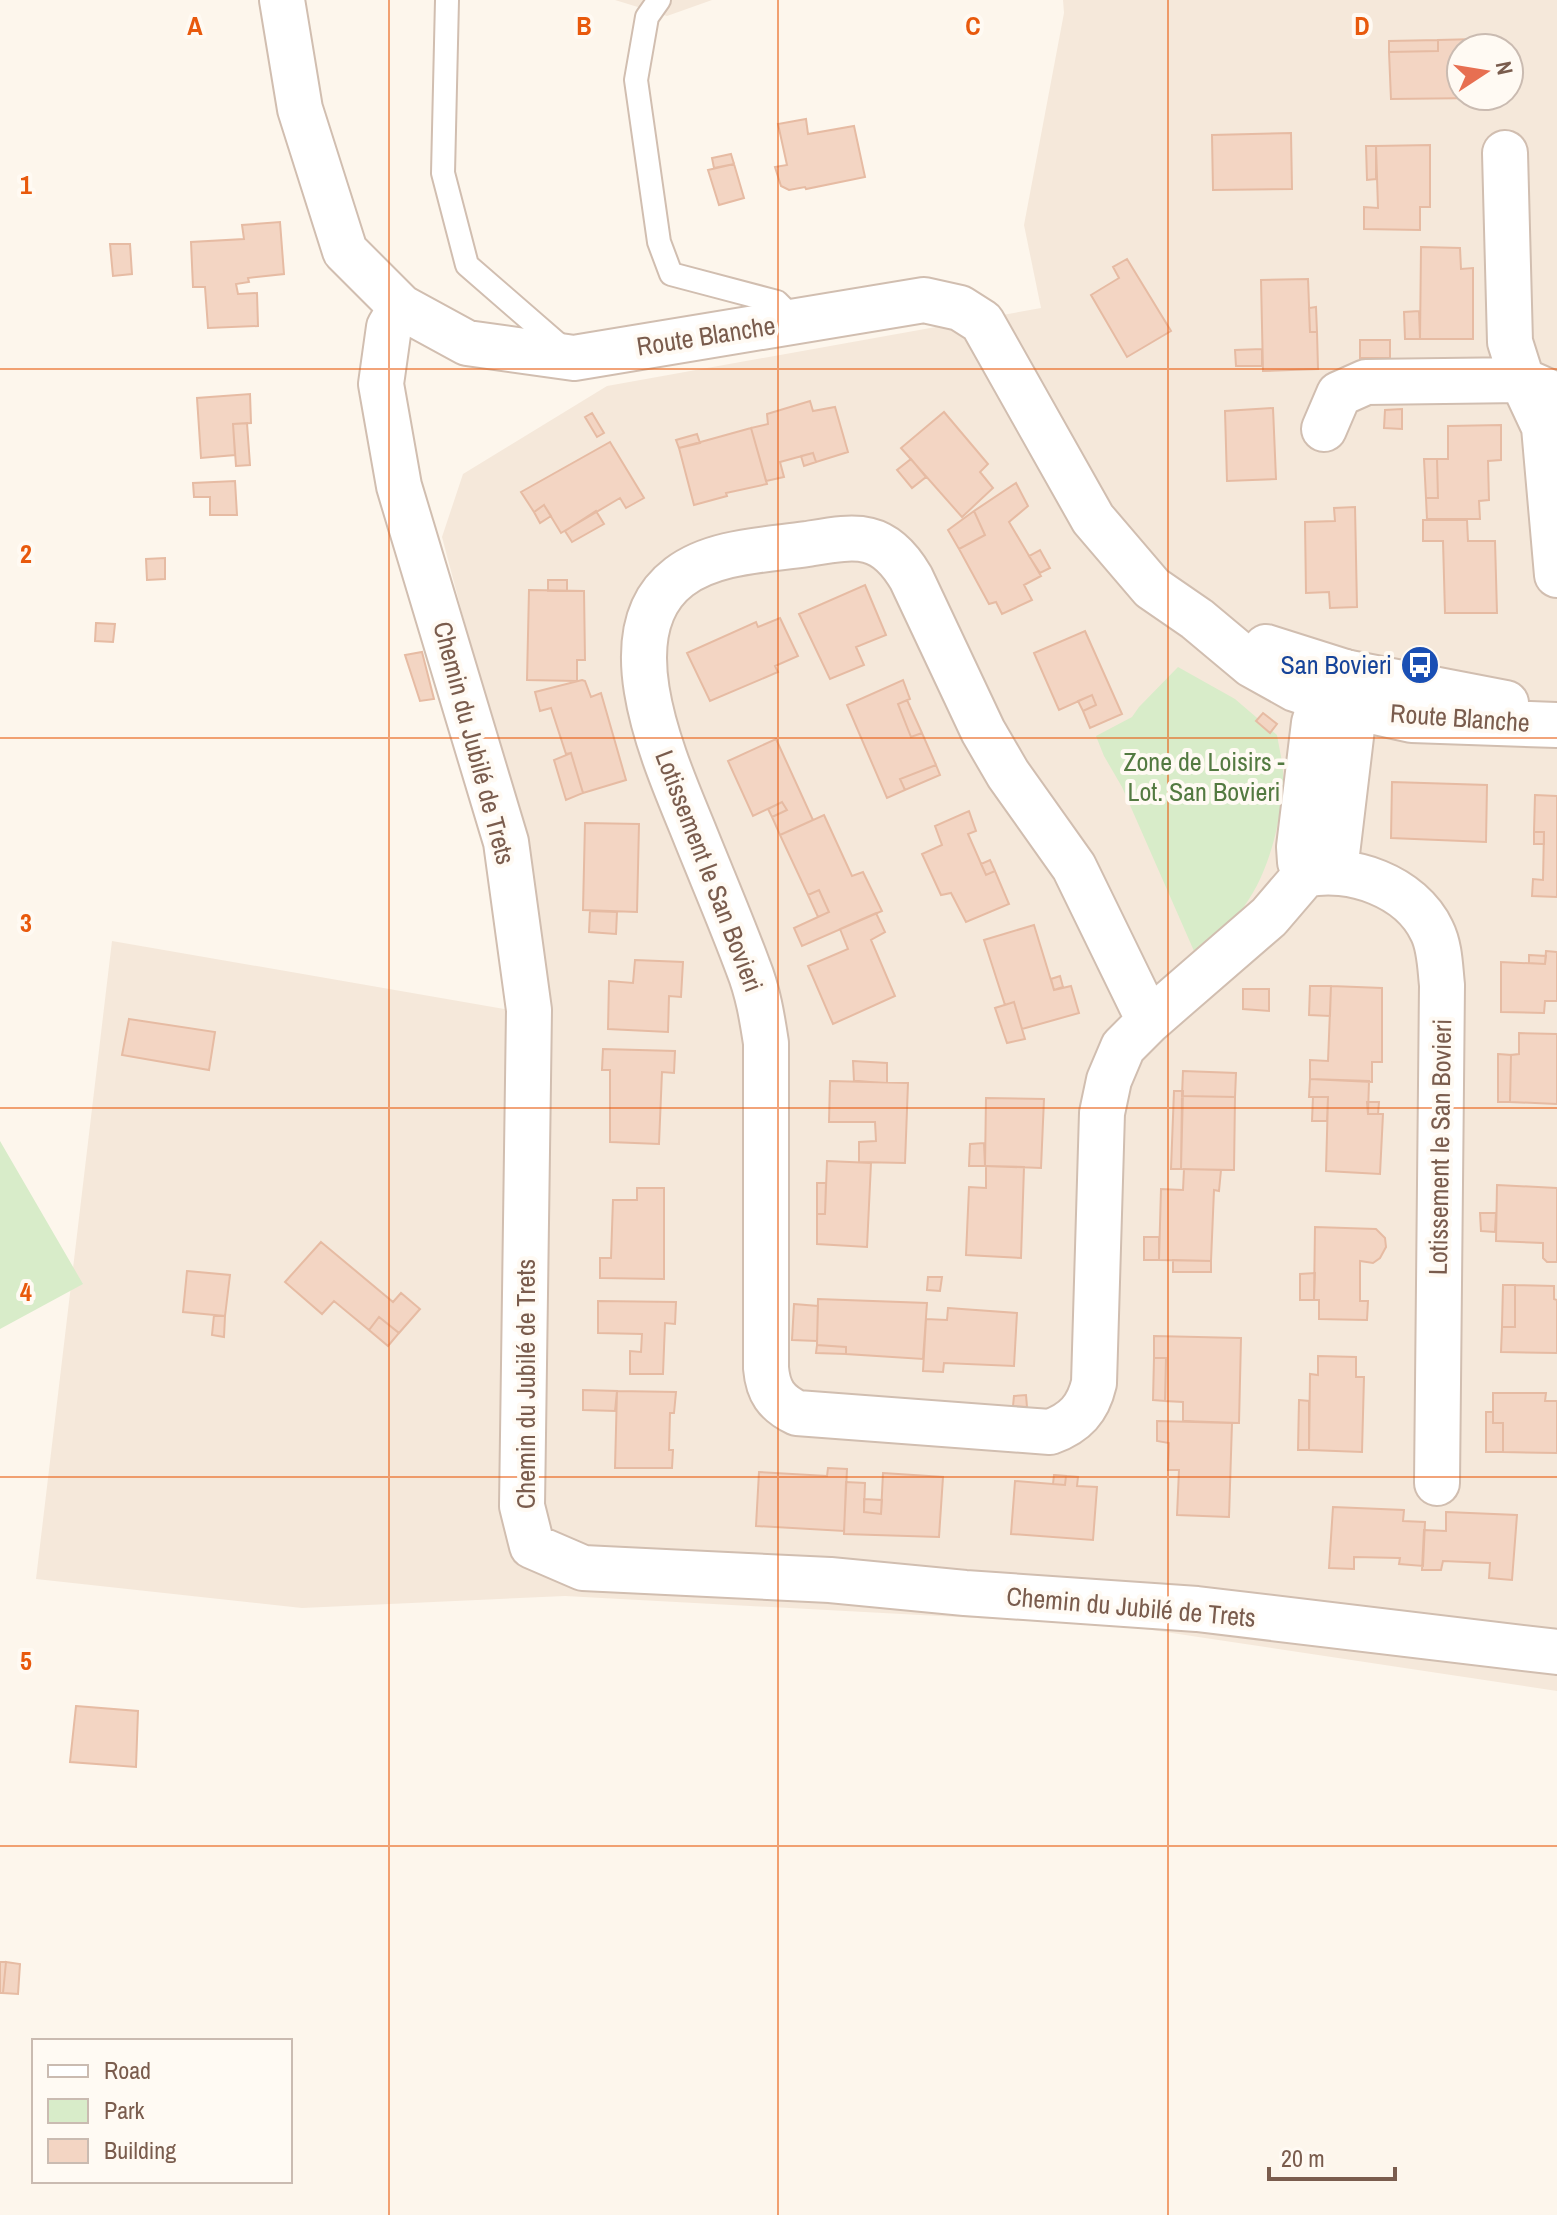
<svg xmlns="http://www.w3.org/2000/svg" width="1557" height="2215" font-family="'Archivo Narrow',sans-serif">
	<rect width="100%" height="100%" fill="#fdf6ec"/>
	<path fill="#f5e8da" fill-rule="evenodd" d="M615,0H712L667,16Z
		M1063,0H1557V1691L1125,1626L565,1596L302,1608L36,1579L112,941L551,1017L530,870L442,537L463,474L607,386L1041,308L1024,225L1064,13ZM1461,48H1509V96H1461Z"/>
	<path fill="#d8ecc9" d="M1178,667L1235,699L1277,735C1279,747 1282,759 1283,771C1284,790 1281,809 1277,827C1266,879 1242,925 1194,951L1122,787L1104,756L1096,736L1132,717L1139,707Z
		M0,1141L83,1284L0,1329Z"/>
	<path fill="#f3d5c3" stroke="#e6bba3" stroke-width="2" d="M1477,39L1478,48H1461V96L1479,98L1391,99L1389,52L1438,51V40Z
		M1438,40V51L1389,52V41Z
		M806,119L808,134L854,126L865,177L806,189L805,187L789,190L781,186L775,167L787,165L778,124Z
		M1291,133L1292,189L1213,190L1212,135Z
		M1430,145V207H1420V230L1364,229V207L1378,208L1376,146Z
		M1366,146H1376V179L1367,180Z
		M731,154L734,164L714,168L712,158Z
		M734,164L744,198L719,205L708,170Z
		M280,222L284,274L248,278L249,282L236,284L238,294L257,293L258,326L208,328L205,287H193L191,242L244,239L242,225Z
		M110,244H130L132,274L113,276Z
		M1421,247L1460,248L1461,269L1473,268V339H1420Z
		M1127,259L1171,331L1127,357L1091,295L1119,278L1113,267Z
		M1308,279L1310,332H1317L1318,369L1263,371L1261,280Z
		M1316,307L1317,332H1310L1309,308Z
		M1419,311L1420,339H1405L1404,312Z
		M1360,340H1390V358H1360Z
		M1262,349V366H1236L1235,350Z
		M250,394L251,423L233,424L235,455L201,458L197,398Z
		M810,401L813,411L835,407L848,452L816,462L813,453L780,462L784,477L766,481L751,428L768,424L767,414Z
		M1273,408L1276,479L1227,481L1225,411Z
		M1402,409V429L1384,428L1385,410Z
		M944,412L988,464L980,472L993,488L962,517L901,448Z
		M592,413L604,433L597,437L585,417Z
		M247,423L250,465L236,466L233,424Z
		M1501,425V460L1488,461L1489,500L1479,501L1480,519H1427L1426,498H1438L1437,459H1448V426Z
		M751,428L767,484L726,493L727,496L694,505L679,448Z
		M697,434L700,443L679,448L676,440Z
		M610,442L644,498L626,508L620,498L561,533L544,505L534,512L521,492Z
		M813,453L816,462L804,466L801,456Z
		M911,459L926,477L912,488L897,470Z
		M1424,459H1437L1438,498H1426Z
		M235,481L237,515H210V497H194L193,483Z
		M1016,483L1028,506L1009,522L1041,576L1024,585L1032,600L1002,614L996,602L989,604L959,549L985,535L974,511Z
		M544,505L551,516L540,523L534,512Z
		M1355,507L1357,607L1330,608L1329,592L1306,593L1305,522L1335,521L1334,508Z
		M596,511L604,524L572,542L565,531Z
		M974,511L985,535L959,549L948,530Z
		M1423,520H1467L1468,541H1495L1497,613H1445L1443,541H1423Z
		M1040,550L1050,568L1040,573L1029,556Z
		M165,558V579L147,580L146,559Z
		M548,580H567V591H548Z
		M865,585L886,635L856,647L864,665L830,679L799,614Z
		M529,590L584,591L585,660H577V681L527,680Z
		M780,618L798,656L775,666L778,672L710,701L687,653L756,622L758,627Z
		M96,623L115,624L113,642L95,641Z
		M1085,631L1122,714L1090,728L1083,711L1096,705L1092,695L1059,710L1034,653Z
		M422,652L434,699L420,701L405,655Z
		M582,680L585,681L591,697L601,693L626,780L583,793L571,753L566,754L551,708L540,711L535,692Z
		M903,680L910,699L898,704L911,737L922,733L936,765L900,779L905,790L887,798L847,705Z
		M1092,695L1096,705L1083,711L1078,701Z
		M907,700L922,733L911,737L898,704Z
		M1263,713L1277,724L1270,733L1256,721Z
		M776,739L813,820L780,835L772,817L787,810L782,802L753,816L728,761Z
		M571,753L583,793L566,800L554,760Z
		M936,765L940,775L905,790L900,779Z
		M1392,782L1487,785L1486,842L1391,838Z
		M1535,795L1557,796V897L1532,896L1533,879L1543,880L1544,832H1534Z
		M782,802L787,810L772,817L768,809Z
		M969,811L976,831L968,834L986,875L995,871L1009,904L966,922L951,893L941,895L922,854L942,845L935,826Z
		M824,815L852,876L863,872L882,911L802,946L794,928L829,912L819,890L808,895L780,835Z
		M585,823L639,824L637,912L583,910Z
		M1534,832H1544V844H1534Z
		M990,860L995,871L986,875L981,864Z
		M819,890L829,912L818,917L808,895Z
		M590,911L617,912L616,934L589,932Z
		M876,913L885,932L871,940L895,996L833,1024L808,966L848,949L840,929Z
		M1034,925L1054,990L1071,986L1079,1013L1022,1029L1014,1002L1005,1005L984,940Z
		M1546,951L1557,952V1001H1545L1544,1013L1501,1012V962L1545,964Z
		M1529,955L1546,956L1545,964L1529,963Z
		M635,960L683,962L681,997L669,996L668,1032L608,1029L609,981L633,983Z
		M1060,976L1063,987L1054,990L1051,979Z
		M1310,986H1331L1330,1016L1309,1015Z
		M1331,986L1382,988V1062H1372V1082L1310,1079V1060L1328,1061Z
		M1243,989H1269V1011L1243,1009Z
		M1014,1002L1025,1039L1007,1043L995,1008Z
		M129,1019L215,1032L209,1070L122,1055Z
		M1519,1033L1557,1034V1104L1510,1102L1511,1055L1519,1054Z
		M603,1049L675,1051L674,1073L662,1072L659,1144L610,1142V1070H602Z
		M1498,1054L1511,1055L1510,1102H1498Z
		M853,1061L887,1063V1083L854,1081Z
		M1183,1071L1236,1073L1235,1097L1182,1096Z
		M1310,1079L1369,1081L1368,1114H1383L1380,1174L1326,1171L1328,1097H1309Z
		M830,1081L908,1083L905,1163L859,1162V1142L876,1141L875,1122H829Z
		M1174,1091H1183L1181,1169H1171Z
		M1182,1096L1235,1097L1234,1170L1181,1169Z
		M1313,1097H1328L1327,1121H1312Z
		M986,1098L1044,1099L1041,1168L985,1166Z
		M1367,1102H1379L1378,1114H1368Z
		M984,1143L985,1166H969L970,1144Z
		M827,1161L871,1163L867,1247L817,1244V1214H825Z
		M986,1166L1024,1167L1021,1258L966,1255L969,1187L986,1188Z
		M1184,1169L1221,1170L1219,1191L1214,1190L1211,1261L1159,1260L1161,1189L1183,1190Z
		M817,1183H826L825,1214H817Z
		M1497,1185L1557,1188V1262H1547L1543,1258V1243L1496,1241Z
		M637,1188H664V1279L600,1278V1258H611L613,1200H637Z
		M1480,1213H1496L1495,1232L1481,1231Z
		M1315,1227L1376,1229L1385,1238L1386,1247L1380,1258L1373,1263L1360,1261V1301H1368L1367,1320L1319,1319V1300H1314Z
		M1144,1237H1159V1260H1144Z
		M321,1242L393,1302L401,1293L420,1309L399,1333L379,1317L369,1330L334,1301L322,1314L285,1282Z
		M1173,1260L1211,1261V1272H1173Z
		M187,1271L230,1275L225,1316L183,1312Z
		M1315,1273L1314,1300H1300V1274Z
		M928,1277H942L940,1291L927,1290Z
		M1503,1285H1515V1327H1502Z
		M1515,1285L1554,1286V1299L1557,1300V1353L1501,1352L1502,1327H1515Z
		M818,1299L927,1303L923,1359L846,1354V1347L817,1345Z
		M598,1301L676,1302L675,1324L665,1323L663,1374H630V1351L641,1352L642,1334L598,1333Z
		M794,1304L818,1306L817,1341L792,1340Z
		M948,1308L1017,1313L1014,1366L944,1363L943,1372L923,1371L926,1319L947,1320Z
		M214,1315L225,1316L224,1337L212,1335Z
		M379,1317L399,1333L388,1346L369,1330Z
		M1154,1336L1241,1338L1239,1423L1183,1421V1402L1165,1401L1166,1358H1154Z
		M817,1345L846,1347V1354L816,1353Z
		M1318,1356L1356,1357V1377H1364L1362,1452L1309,1450L1310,1374L1318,1375Z
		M1154,1358H1166L1165,1401L1153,1400Z
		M583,1390L617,1391L615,1411L583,1410Z
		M617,1391L676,1392L674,1413H670L669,1450H673L672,1468H615Z
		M1493,1393H1546L1545,1401H1557V1453L1503,1452V1423H1493Z
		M1026,1395L1027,1407L1013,1406L1014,1396Z
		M1299,1400L1309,1401V1450H1298Z
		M1486,1412H1493V1423H1503V1452H1486Z
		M1157,1421L1232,1423L1229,1517L1177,1515L1179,1470H1168L1169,1443L1157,1441Z
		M828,1468L847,1469L844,1531L756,1526L759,1472L827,1476Z
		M883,1473L943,1477L939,1537L844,1534L846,1482L865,1483L864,1512L881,1514Z
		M1054,1475L1066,1476L1065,1485L1053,1484Z
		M1066,1476L1078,1477L1077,1486L1097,1487L1093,1540L1011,1534L1015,1481L1065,1485Z
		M864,1499L882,1500L881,1514L864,1512Z
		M1333,1507L1404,1510L1403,1521L1425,1522L1423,1566L1399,1564L1400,1558L1354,1557V1569L1329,1568Z
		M1446,1512L1517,1515L1512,1580L1489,1578L1490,1563L1443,1561L1441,1570H1422L1424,1530L1446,1531Z
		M76,1706L138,1711L136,1767L70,1762Z
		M0,1962H6L3,1993H0Z
		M6,1962L20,1964L18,1994L3,1993Z"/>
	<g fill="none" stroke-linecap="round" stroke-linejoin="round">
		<defs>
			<path id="service" d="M447,0L443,173L467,265L566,351
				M659,0L647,17L636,80L659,242L671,274L777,302L796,321"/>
			<path id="minor" d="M1505,153L1510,342L1522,380L1544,427L1557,575
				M401,307L389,327L381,384L399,486L506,842L529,1010L522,1506L532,1546L583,1568L830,1580L965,1593L1197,1609L1557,1652
				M1324,429L1339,394L1366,382L1522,380L1549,392
				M1305,875L1300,862L1299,847L1314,723L1318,710L1345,672L1351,690L1353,720L1335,871
				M1149,1021L1074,867L1008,774L983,731L911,578C883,530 856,536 807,544C766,550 713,551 679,577C605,633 667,765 694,832C712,877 731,921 748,967C758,992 762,1017 766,1043V1368C768,1391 776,1403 797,1413L1050,1432C1075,1423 1088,1409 1094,1383L1102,1113L1109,1080L1123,1047L1149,1021L1269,917L1305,875C1350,865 1411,886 1432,931C1440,947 1440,967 1442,985L1437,1483"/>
			<path id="tertiary" d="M282,0L300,109L345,251L401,307L467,343L574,358L924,300L960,308L982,322L1093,519L1152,588L1197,619L1252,665L1295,689L1339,704L1412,720L1557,725
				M1266,647L1345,672L1506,703"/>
		</defs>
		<use href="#service" stroke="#d1beb0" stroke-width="26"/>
		<use href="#minor" stroke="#d1beb0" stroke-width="48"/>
		<use href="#tertiary" stroke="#d1beb0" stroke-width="48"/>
		<use href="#service" stroke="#fff" stroke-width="22"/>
		<use href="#minor" stroke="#fff" stroke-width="44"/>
		<use href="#tertiary" stroke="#fff" stroke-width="44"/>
	</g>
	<path fill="none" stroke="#e8590c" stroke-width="2" stroke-opacity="0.55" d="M389,0V2215M778,0V2215M1168,0V2215M0,369H1557M0,738H1557M0,1108H1557M0,1477H1557M0,1846H1557"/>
	<defs>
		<symbol id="bus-disc" viewBox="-11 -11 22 22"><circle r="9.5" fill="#1a4fb4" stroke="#fffaf3"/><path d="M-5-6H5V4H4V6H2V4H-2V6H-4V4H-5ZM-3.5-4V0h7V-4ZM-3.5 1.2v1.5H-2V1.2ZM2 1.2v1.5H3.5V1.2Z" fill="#fff"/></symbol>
	</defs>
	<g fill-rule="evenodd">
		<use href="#bus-disc" x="1398" y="643" width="44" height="44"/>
	</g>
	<g text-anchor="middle" stroke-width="8" stroke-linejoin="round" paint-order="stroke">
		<g font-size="26" fill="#7a5c4d" stroke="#fffaf3">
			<text transform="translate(706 336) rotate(-9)" y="9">Route Blanche</text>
			<text transform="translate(1460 718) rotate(4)" y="9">Route Blanche</text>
			<text transform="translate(474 743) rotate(75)" y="9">Chemin du Jubilé de Trets</text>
			<text transform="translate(709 871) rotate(69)" y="9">Lotissement le San Bovieri</text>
			<text transform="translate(1440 1147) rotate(-89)" y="9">Lotissement le San Bovieri</text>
			<text transform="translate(526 1384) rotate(-90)" y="9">Chemin du Jubilé de Trets</text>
			<text transform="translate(1131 1607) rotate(5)" y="9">Chemin du Jubilé de Trets</text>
		</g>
		<g font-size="26" fill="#164399" stroke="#fffaf3" text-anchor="end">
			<text x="1392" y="674">San Bovieri</text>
		</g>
		<g font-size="26" fill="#537a41" stroke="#fffaf3">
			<text x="1204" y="771">Zone de Loisirs -<tspan x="1204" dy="30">Lot. San Bovieri</tspan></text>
		</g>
	</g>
	<g font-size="26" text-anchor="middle" font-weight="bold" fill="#e8590c" stroke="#fffaf3" stroke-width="8" stroke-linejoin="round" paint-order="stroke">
		<text x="195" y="35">A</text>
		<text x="584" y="35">B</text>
		<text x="973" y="35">C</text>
		<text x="1362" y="35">D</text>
		<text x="26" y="194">1</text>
		<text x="26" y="563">2</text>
		<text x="26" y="932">3</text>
		<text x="26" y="1301">4</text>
		<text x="26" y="1670">5</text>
	</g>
	<rect x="32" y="2039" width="260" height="144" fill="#fffaf3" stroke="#cabbb1" stroke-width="2"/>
	<rect x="48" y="2065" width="40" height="12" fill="#ffffff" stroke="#cabbb1" stroke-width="2"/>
	<text x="104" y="2079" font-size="24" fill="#7a5c4d">Road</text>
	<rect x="48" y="2099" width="40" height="24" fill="#d8ecc9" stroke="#cabbb1" stroke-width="2"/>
	<text x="104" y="2119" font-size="24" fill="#7a5c4d">Park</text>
	<rect x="48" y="2139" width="40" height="24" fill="#f3d5c3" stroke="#cabbb1" stroke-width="2"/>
	<text x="104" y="2159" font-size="24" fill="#7a5c4d">Building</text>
	<g transform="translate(1485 72) rotate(78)"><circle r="38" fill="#fffaf3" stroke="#cabbb1" stroke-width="2"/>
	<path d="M0-6L14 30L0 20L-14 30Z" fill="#e76f51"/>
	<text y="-12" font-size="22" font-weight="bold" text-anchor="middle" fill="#7a5c4d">N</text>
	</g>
	<path d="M1269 2167v12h126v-12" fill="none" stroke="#7a5c4d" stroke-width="4"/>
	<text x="1281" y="2167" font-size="24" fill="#7a5c4d" stroke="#fffaf3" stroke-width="6" paint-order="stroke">20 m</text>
</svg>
